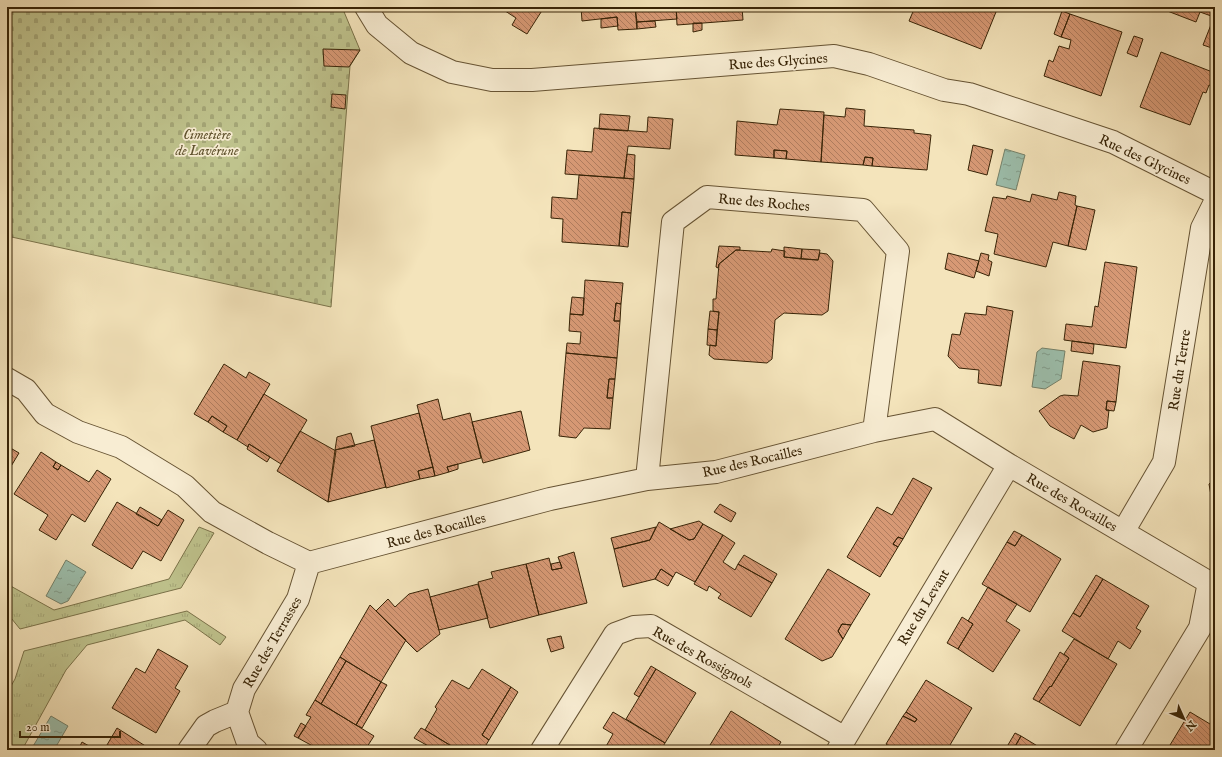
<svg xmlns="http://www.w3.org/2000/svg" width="1222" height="757" font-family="'IM FELL English',serif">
	<defs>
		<pattern id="grass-tufts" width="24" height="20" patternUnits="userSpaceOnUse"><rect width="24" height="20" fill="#bfc38d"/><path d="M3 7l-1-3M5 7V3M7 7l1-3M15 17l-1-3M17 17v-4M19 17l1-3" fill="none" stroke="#a5a778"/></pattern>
		<pattern id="cemetery-stones" width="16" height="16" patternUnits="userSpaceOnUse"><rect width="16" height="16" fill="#bfc38d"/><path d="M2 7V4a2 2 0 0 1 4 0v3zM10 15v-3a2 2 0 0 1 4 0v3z" fill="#a5a778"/></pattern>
		<pattern id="water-ripples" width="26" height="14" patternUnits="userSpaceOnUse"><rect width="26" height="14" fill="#9cbfad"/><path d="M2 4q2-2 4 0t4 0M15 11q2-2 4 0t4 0" fill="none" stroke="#809b8b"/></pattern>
		<pattern id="building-back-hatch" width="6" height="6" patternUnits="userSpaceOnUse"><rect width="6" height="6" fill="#d79975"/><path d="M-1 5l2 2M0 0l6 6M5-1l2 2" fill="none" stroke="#af7c5e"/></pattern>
	</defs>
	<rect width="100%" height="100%" fill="#f4e4bb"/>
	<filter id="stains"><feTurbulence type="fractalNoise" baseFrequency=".005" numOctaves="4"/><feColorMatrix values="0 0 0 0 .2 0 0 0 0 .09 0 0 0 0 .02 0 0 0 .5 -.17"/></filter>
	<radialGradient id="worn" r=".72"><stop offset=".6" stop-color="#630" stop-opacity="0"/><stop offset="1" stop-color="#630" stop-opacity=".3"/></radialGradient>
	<path fill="url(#grass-tufts)" stroke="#7b734a" d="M199,527L214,533L181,588L20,629L7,613V584L54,610L169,579Z
		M187,611L226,637L220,645L185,620L87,645L66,670L22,750H7V693L15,679L24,651Z"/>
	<path fill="url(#cemetery-stones)" stroke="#7b734a" d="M7,7H342L360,50L350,66L331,307L7,236Z"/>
	<path fill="url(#water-ripples)" stroke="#74816a" d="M1005,149L1025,155L1016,190L996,185Z
		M1042,348L1065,351L1061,379L1045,389L1032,387L1037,352Z
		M66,560L86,572L68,601L61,604L46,596Z
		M51,716L68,726L54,750H33L32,748Z"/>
	<path fill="url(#building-back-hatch)" stroke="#372306" d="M499,7H540L543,9L527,34L512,25L516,18Z
		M581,7H635L637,29L618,30L617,17L582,21Z
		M635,7H676L677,19L637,22Z
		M676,7H742L743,20L677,25Z
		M915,7H998L981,49L909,21Z
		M1157,7H1202L1196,22Z
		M1202,7H1215V49L1203,45L1214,17L1200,12Z
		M1062,11L1070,14L1061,37L1054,34Z
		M1070,14L1122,32L1101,96L1044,76L1049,60L1053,62L1059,46L1069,49L1071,40L1061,37Z
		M617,17L618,26L601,28V19Z
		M655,21L656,27L637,29V22Z
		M693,23H702V30L693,32Z
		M1134,36L1143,39L1137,57L1127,53Z
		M323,49L360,50L349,67L324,66Z
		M1161,52L1215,73V87L1209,85L1206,93L1203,92L1190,125L1140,107Z
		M332,94L346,95L345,109L331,107Z
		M846,108L865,110L864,126L914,130V133L931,135L927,170L872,166L873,158L865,157L863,165L821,162L824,115L845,117Z
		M780,109L824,112L821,162L786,159L787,151L774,150V158L735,155L737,121L777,125Z
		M600,114L630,116L628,131L599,129Z
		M648,117L673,119L670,149L628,146L624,178L565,174L567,150L592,152L594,128L647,132Z
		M973,145L993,150L987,175L968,170Z
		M774,150L787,151L786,159L774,158Z
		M627,154L635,155L634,179L624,178Z
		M865,157L873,158L872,166L863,165Z
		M579,175L634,179L631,213L622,212L619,246L562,242L563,219L551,218L552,197L577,199Z
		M1059,192L1076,196L1075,205L1077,206L1068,246L1053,242L1046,267L994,254L998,234L985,231L993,197L1006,199L1007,196L1030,202L1032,194L1057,200Z
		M1077,206L1095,210L1086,250L1068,246Z
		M622,212L631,213L628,247L619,246Z
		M719,246L740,247V250H736L719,264L718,268L716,267Z
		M784,247L802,249L801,259L784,257Z
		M772,249L785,251L784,257L818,260L820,253L827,254L833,261L828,311L822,315L784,313L775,320L772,359L767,363L714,359L709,355L710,345L716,346L719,312L713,311V299H716L719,264L736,250L771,252Z
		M802,249L820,250L818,260L801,259Z
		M948,253L979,261L974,278L945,269Z
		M981,253L989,255L988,260L992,262L989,276L976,271Z
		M1105,262L1137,267L1126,348L1064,340L1066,324L1092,327L1095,306L1098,307Z
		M585,280L623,283L621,304L616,303L614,321H620L617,358L566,353L567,343L580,344L581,332L569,331L570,314L583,315Z
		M572,297L584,298L583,315L570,314Z
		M616,303L621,304L620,321H614Z
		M987,306L1013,311L1001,386L978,383L979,370L959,368L948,356L952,334L960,335L965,313L986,315Z
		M710,311L719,312L717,330L708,329Z
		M708,329L717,330L716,346L707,345Z
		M1072,341L1094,344L1093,354L1071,351Z
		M566,353L617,358L615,379H609L607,398H613L610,429L584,428L576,438L559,436Z
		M1083,361L1120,366L1116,402L1107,401L1106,410H1109L1107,428L1093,432L1081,425L1074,439L1050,426L1039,411L1060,396L1064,395L1078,396Z
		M224,364L246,378L249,372L270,384L237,440L223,432L227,426L212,416L208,422L194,414Z
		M609,379H615L613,398H607Z
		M264,394L307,420L281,464L249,444L248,447L237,440Z
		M438,399L443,420L470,413L481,458L447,467L449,472L435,476L417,405Z
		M1107,401L1116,402L1114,411L1106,410Z
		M521,411L530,450L483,463L472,422Z
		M419,413L433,467L418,471L420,479L386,488L371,426Z
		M212,416L227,426L223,432L208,422Z
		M300,431L336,451L328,502L277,471Z
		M351,433L355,446L335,450L337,437Z
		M374,440L386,487L328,502L335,450Z
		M249,444L270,457L267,462L247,449Z
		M7,446L19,453L7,473Z
		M41,452L56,462L53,467L58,470L61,465L89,482L97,470L111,479L85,522L72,514L56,540L39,530L48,515L14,494Z
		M56,462L61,465L58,470L53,467Z
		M458,464V469L449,472L447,467Z
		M433,467L435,476L420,479L418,471Z
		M913,478L932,488L903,539L898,537L893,544L898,547L880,577L847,557L877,507L892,515Z
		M1215,479V518L1209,484Z
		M117,502L158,526L168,510L184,520L161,561L143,551L132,569L92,545Z
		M720,504L736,513L731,522L714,512Z
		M140,507L162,520L158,526L136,514Z
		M699,521L703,524L694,539L689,540L670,529Z
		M659,522L689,540L694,539L703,524L723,535L695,582L676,572L673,577L661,569L655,579L623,587L614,549L650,540Z
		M656,527L650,540L614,549L611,538Z
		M1014,531L1022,535L1015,546L1007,542Z
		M723,535L735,543L723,562L735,570L738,564L772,583L751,617L718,598L721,594L709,586L707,591L694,584Z
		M1022,535L1061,559L1030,612L982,584L1007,542L1015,546Z
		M898,537L903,539L898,547L893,544Z
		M574,552L587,603L539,615L526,564L549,558L552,570L562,568L558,557Z
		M744,555L777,574L772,583L738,564Z
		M560,562L562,568L552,570L551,564Z
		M526,564L539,615L490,628L478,582L493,578L491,572Z
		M661,569L673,577L668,586L655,579Z
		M828,569L870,594L851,625L842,624L838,631L843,639L832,657L822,661L785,639Z
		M1096,575L1103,579L1080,617L1073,613Z
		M1103,579L1149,606L1136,628L1141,631L1130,649L1118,641L1108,659L1062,631L1073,613L1080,617Z
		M478,584L488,618L439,630L430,597Z
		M988,587L1017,604L1006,621L1020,630L993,672L958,649L973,624L968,621Z
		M428,589L440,634L417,652L376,611L388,599L395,607L409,594Z
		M370,605L406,640L381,682L340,657Z
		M962,617L973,624L958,649L947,643Z
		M842,624L851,625L843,639L838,631Z
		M561,636L564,648L551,652L547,639Z
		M1074,639L1117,664L1080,726L1039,702L1050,686L1051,687L1069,658L1064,654Z
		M158,649L188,666L175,688L180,691L156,733L112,708L136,668L145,673Z
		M1060,652L1069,658L1051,687L1050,686L1039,702L1033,699Z
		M340,657L346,661L321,704L315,700Z
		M346,661L381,682L356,725L321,704Z
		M651,666L656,669L639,697L634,694Z
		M482,669L511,687L482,735L489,740L483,750H458L425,730L437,709L435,707L452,680L469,689Z
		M656,669L696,693L665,743L626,719Z
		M926,680L972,708L947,750H895L886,744L903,716L915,722L917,719L906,712Z
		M381,682L387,685L362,728L356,725Z
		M511,687L518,692L489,740L482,735Z
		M315,700L374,736L365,750H320L298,738L311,717L306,715Z
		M731,711L781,742L776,750H715L716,749L710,745Z
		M613,712L665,743L661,750H604L613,734L603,728Z
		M906,712L917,719L915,722L903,716Z
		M1190,712L1215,727V750H1167Z
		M301,723L306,726L298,738L294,736Z
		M117,728L147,747L146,750H104Z
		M421,728L425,730L458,750H427L430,747L414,738Z
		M1015,733L1021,736L1013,750H1005Z
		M1021,736L1044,750H1013Z
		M82,742L96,750H78Z
		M710,745L716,749L715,750H707Z"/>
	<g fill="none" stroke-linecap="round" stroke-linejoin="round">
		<defs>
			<path id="minor" d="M366,7L377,25L411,53L452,72L492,80H532L834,56L869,64L944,90L969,94L1113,142L1215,193
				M7,379L26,390L45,414L78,432L121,447L185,486L212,512L268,543L309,563
				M647,479L673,222L707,197L863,210L898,251L874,431
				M1123,532L1164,462L1202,228L1215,202
				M309,563L550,499L647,479L716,472L874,431L935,419L1009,465L1215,586
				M189,750L206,726L215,721L237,712
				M256,750L248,743L237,712L244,689L298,599L309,563
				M542,750L615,634L634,627L651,626L845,738
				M838,750L1009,465
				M1126,750L1200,628L1209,582"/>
		</defs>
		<use href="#minor" stroke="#665333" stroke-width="24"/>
		<use href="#minor" stroke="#f8edd3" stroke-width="22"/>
	</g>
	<g text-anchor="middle" stroke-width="3.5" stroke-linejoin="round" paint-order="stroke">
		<g font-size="14" fill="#372306" stroke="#f8edd3">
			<text transform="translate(778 61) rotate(-4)" y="5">Rue des Glycines</text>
			<text transform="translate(1145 159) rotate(25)" y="5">Rue des Glycines</text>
			<text transform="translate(764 202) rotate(5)" y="5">Rue des Roches</text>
			<text transform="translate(1179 370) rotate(-81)" y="5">Rue du Tertre</text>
			<text transform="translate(752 461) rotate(-13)" y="5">Rue des Rocailles</text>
			<text transform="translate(1072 502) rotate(30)" y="5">Rue des Rocailles</text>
			<text transform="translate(436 530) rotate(-15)" y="5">Rue des Rocailles</text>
			<text transform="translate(923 607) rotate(-59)" y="5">Rue du Levant</text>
			<text transform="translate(272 642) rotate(-60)" y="5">Rue des Terrasses</text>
			<text transform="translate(703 657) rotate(29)" y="5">Rue des Rossignols</text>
		</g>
		<g font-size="14" font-style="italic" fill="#60532e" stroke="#f8edd3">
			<text x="207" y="139">Cimetière<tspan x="207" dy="16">de Lavérune</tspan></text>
		</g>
	</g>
	<rect width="1222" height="757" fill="none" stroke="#f4e4bb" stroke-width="24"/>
	<rect x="8" y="8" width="1206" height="741" fill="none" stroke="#372306" stroke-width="2"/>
	<rect x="12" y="12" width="1198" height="733" fill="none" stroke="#372306"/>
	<g transform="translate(1184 719) rotate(135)" stroke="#f8edd3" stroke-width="3" paint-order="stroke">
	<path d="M0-3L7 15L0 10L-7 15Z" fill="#372306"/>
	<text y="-6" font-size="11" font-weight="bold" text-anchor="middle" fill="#372306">N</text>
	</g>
	<path d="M20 731v6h100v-6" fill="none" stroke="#372306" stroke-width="2"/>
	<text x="26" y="731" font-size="12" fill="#372306" stroke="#f8edd3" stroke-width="3" paint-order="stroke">20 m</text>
	<rect width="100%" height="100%" filter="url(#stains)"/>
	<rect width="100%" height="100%" fill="url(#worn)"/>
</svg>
